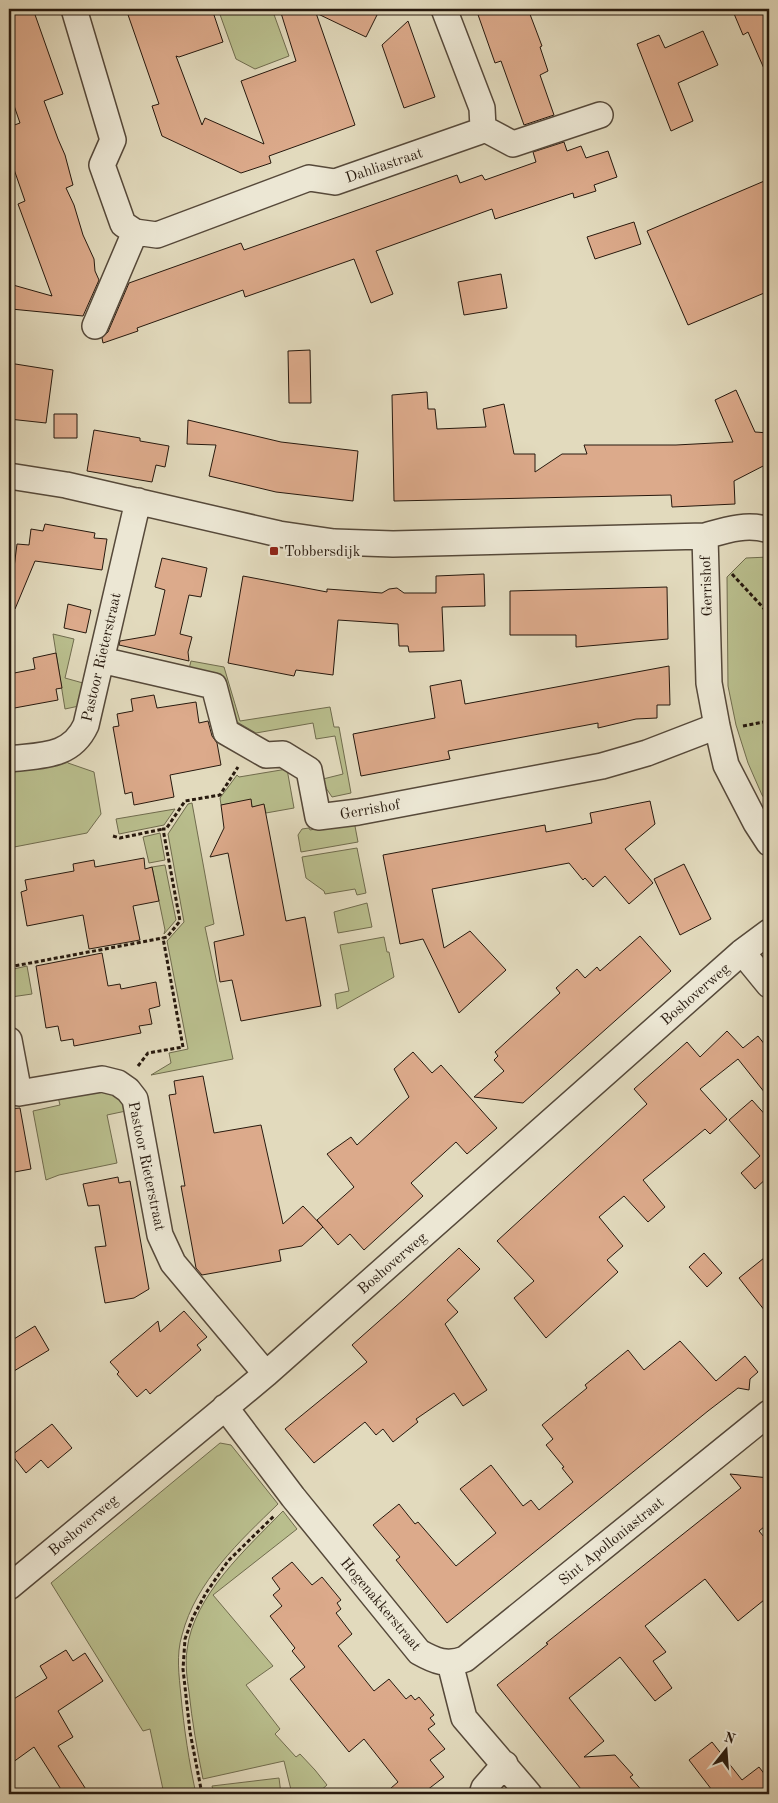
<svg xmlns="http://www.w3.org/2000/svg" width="778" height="1803" font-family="'Old Standard TT',serif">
	<rect width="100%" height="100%" fill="#e2dabd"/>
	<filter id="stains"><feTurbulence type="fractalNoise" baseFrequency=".004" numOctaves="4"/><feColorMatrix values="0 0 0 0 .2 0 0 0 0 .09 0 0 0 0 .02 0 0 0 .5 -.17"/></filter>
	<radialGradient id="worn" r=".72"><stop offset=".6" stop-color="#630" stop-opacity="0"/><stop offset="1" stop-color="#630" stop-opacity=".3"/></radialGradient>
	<path fill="#b9be8d" stroke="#706c4e" d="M218,9H272L289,56L255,69L236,59Z
		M769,557V805L762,795L748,763L736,725L728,686L727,577L746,558Z
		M53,634L74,639L65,678L83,683L79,706L65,709Z
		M191,661L224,667L240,721L330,707L334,727H339L351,793L332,797L326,788L323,779L343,774L335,736L316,739L313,723L256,733L232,719L222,676L189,669Z
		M66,759L68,763L94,772L101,814L87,833L9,848V770Z
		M287,769L294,808L266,813L264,805L252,807L251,800L221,805L220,798L237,775L239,777Z
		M192,803L214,924L205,927L233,1059L151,1075L171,1063L169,1053L188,1049L167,941L184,922L168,834L188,804Z
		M175,809L164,825L119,834L116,819Z
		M354,821L358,842L301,852L298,835L302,829L309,828L310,830Z
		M160,833L165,860L149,863L143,837Z
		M357,848L366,893L357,895L355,889L325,894L324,891L306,878L302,857Z
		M165,865L176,920L164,934L165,930L152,867Z
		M367,903L372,927L338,933L334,912Z
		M384,937L387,952H389L394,977L337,1009L335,994L349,991L340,945Z
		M27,966L32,994L11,997L9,970Z
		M102,1089L122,1097L126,1111L107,1115L117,1163L59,1175L46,1180L33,1111L60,1105L58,1097Z
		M220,1443L231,1445L278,1504C240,1541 196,1581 182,1635C176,1655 179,1675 181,1696C184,1729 189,1762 196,1794H164L150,1729L143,1731L51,1583Z
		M283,1511L297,1529L213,1595L273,1666L246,1685L280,1729L275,1734L296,1757L300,1754L315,1770L327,1785L319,1792L320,1794H292L284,1761L203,1779C197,1750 192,1721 189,1692C187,1678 185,1664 187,1650C193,1596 247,1548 283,1511Z
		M279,1778L281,1794H214L212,1786Z"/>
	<path fill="#dcaa8b" stroke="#27190e" d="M9,9H33L63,94L44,101L58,139L65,155L73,185L66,188L74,205L83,235L94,259L95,271L99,280L83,316L11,309L13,285L52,296L18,204L25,201L9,155V127L20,123L9,91Z
		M126,9H212L223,42L179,57L176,56L202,125L205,118L264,144L241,81L296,61L281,13L294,9H380L366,37L316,13L355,125L269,156L271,163L241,173L162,136L152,106L159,104Z
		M476,9H528L542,46L540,47L548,71L540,75L554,115L524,125L501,61L495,63Z
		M732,9H769V80L748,32L743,35Z
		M408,21L435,97L404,108L382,45Z
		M703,31L718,65L678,83L693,121L671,131L637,44L659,35L665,48Z
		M564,142L567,151L581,146L586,158L608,151L617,177L594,185L596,191L574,198L573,193L495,219L492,209L376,251L393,294L371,303L354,259L245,297L243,290L137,328L138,331L103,343L102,338L108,332L129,283L241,243L244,250L457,175L460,183L482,175L485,180L536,162L533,152Z
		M769,179V291L688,325L647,231Z
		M634,222L641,244L595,259L587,237Z
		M501,274L507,308L464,315L458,282Z
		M310,350L311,403H289L288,351Z
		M9,363L53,370L46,423L9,419Z
		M736,390L755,432L769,433V463L734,481L735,504L672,507L671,495L394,501L392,395L427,392L428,409H435L437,429L486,427L483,409L504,404L514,454H535V472L562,454H587L584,445H676L733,442L715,400Z
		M54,414H77V438H54Z
		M188,420L281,442L358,451L353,501L276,492L209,476L216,445L187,444Z
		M94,430L140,438V441L169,446L165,467L156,465L152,482L87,471Z
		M45,524L95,533L94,538L107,539L102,570L35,561L15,609L9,607L17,544L29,545L31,529L43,531Z
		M162,558L207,568L201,597L189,595L180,634L192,637L188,652L189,661L119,645L120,641L155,635L165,590L155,587Z
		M484,574L485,606L442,607L444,651L409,652L408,646H399L398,624L338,620L333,675L296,670L294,676L228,663L243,576L327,592V589L382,593L389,589L397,588L404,593H436V576Z
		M667,587L668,639L576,647V635H510V591Z
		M68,604L91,610L86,633L64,628Z
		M56,653L62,688L56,689L58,700L9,709V674L35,669L33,658Z
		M669,666L670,705H657V718L636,719L598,728V723L448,751L450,759L361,776L353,734L435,718L430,686L461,680L465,704Z
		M154,695L157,708L196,702L199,723L208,721L212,736L217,743L221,765L170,775L174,797L134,805L132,792L125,794L113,727L119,726L117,714L133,711L131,699Z
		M251,799L252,807L264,804L286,921L305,917L321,1006L241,1021L232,980L220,982L214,942L244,935L237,900L228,853L210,857L224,828L221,805Z
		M650,801L655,824L625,849L653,883L629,904L605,876L593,887L585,878L583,880L569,863L432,889L444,948L470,931L506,970L459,1013L423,939L400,944L383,855L545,825L546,832L592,823L590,813Z
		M144,858L145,869L152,867L159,901L133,906L140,940L89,949L83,915L27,926L21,892L27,890L25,880L74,871L73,864L94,860L95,867Z
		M684,864L711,919L680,935L654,879Z
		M640,936L671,971L523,1103L474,1097L504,1071L494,1060L498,1056L495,1052L560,993L556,988L577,969L585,978L597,967L600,971Z
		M102,953L108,986L120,984L121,989L156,982L160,1006L149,1009L152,1024L139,1026L141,1033L74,1046L73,1039L61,1041L58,1026L46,1028L36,966Z
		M727,1031L743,1048L758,1036L769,1050V1098L738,1059L700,1089L727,1119L710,1134L705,1129L643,1180L665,1207L648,1222L624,1196L599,1217L623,1246L607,1260L618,1272L546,1338L514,1298L534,1281L497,1241L647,1104L634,1089L687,1042L700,1057Z
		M413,1052L432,1073L441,1065L497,1128L467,1154L456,1142L411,1183L423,1196L364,1250L350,1234L338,1245L317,1220L354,1187L327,1154L351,1137L357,1145L409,1097L394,1069Z
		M203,1076L214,1133L261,1125L283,1224L303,1206L323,1227L302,1246L279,1250L281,1261L202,1275L196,1268L181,1186H185L169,1095L176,1094L174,1081Z
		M752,1100L769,1119V1176L755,1189L741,1173L760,1156L729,1120Z
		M20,1108L31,1169L9,1173V1109Z
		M118,1177L119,1183L130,1181L149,1289L134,1298L105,1303L95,1247L106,1246L99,1205L88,1206L83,1184Z
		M459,1248L480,1269L447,1300L458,1312L445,1324L487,1390L463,1406L454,1393L416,1419L418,1422L393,1442L383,1429L376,1435L365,1422L314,1463L285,1429L367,1362L352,1345L404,1299Z
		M704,1253L722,1273L707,1287L689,1267Z
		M769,1254V1316L739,1278Z
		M184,1311L207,1337L197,1345L201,1350L150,1394L146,1389L137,1397L117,1374L119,1372L110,1362L158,1321L160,1332Z
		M35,1326L49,1350L9,1374V1342Z
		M680,1341L716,1381L745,1356L758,1372L750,1379L749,1390L738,1388L708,1411L447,1623L396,1560L400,1557L373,1525L399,1504L415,1524L418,1522L456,1566L496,1533L460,1489L491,1465L523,1506L531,1500L539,1510L573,1482L562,1468L564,1467L546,1445L553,1439L542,1425L587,1388L585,1385L628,1350L644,1370Z
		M52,1424L72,1448L48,1468L41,1460L26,1473L12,1455Z
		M730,1474L769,1478V1523L759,1531L769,1543V1596L738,1621L705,1579L645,1626L666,1652L653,1661L672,1688L655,1701L620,1657L569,1698L604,1741L584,1757L615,1755L633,1775L630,1777L645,1794H585L497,1685L548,1644L546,1643L741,1488Z
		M292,1562L312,1585L322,1577L341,1600L337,1603L341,1609L336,1613L352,1634L338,1646L374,1691L389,1679L406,1699L411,1695L415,1700L419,1697L434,1715L430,1718L435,1724L428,1729L445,1749L430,1760L444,1777L422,1794H384L398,1782L364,1739L349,1752L290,1679L305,1667L292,1651L295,1648L270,1616L282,1606L273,1595L280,1589L272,1578Z
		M66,1650L73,1661L85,1653L103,1681L58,1711L73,1737L58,1746L89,1794H64L34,1747L9,1765V1702L47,1678L40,1666Z
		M712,1742L742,1780L759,1767L769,1780V1794H715L689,1760Z"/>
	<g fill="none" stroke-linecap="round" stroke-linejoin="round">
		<defs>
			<path id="street" d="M74,9L113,140L102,165L123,224L135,232L157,235L309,178L335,182L478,132L483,128L513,144L600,115
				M444,9L482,108L483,128
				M95,326L135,232
				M9,476L66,485L279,534L334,542L393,544L705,536C726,530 747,523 769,530
				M705,536L709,683L717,726L726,765L756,823L769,843
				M101,660L214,686L226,732L266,755L283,754L309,770L318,817L358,812L602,766L647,753L717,726
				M9,759C40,755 71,758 86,725L138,501
				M742,952L769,985
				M9,1040L19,1093L102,1079L118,1083L128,1090L135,1099L160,1235L173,1263L266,1374
				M225,1407L293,1497L419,1652C435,1661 447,1666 465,1659L769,1413
				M9,1587L266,1374L742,952L769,932
				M450,1663L464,1718L529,1794
				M482,1794L484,1788L505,1764"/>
		</defs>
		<use href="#street" stroke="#56493a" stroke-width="28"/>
		<path stroke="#27190e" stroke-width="3" stroke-dasharray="4 2.5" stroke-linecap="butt" d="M732,574L769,614
			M743,726L769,721
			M113,836L120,838L163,829
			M9,967L163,938
			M138,1066L148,1053L183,1047L163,938L167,937L180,921L163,829H166L185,801L220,795L238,767
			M202,1794L190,1732L183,1669L185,1639L193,1617L206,1593L228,1561L275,1515"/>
		<use href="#street" stroke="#ece7d4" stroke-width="25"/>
	</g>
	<rect fill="#8f2418" stroke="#ece7d4" stroke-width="2" x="269" y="546" width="10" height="10" rx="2.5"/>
	<g text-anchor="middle" stroke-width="4" stroke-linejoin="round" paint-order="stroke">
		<g font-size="15" fill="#27190e" stroke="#ece7d4">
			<text transform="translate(384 165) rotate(-19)" y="5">Dahliastraat</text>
			<text transform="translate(706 586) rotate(-92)" y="5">Gerrishof</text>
			<text transform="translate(101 657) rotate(-77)" y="5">Pastoor Rieterstraat</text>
			<text transform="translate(370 809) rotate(-10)" y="5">Gerrishof</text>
			<text transform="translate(695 994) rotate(-41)" y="5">Boshoverweg</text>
			<text transform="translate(147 1166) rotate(78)" y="5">Pastoor Rieterstraat</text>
			<text transform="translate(392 1263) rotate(-41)" y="5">Boshoverweg</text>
			<text transform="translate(83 1525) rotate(-40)" y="5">Boshoverweg</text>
			<text transform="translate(611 1541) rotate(-39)" y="5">Sint Apolloniastraat</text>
			<text transform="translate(381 1604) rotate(50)" y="5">Hogenakkerstraat</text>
		</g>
		<g font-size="15" fill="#27190e" stroke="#ece7d4" text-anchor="start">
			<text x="284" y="556">Tobbersdijk</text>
		</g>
	</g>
	<rect width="778" height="1803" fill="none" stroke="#e2dabd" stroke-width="30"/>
	<rect x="10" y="10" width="758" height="1783" fill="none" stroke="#27190e" stroke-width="2.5"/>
	<rect x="15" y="15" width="748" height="1773" fill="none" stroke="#27190e"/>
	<g transform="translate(726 1750) rotate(17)" stroke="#ece7d4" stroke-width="4" paint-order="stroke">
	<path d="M0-4L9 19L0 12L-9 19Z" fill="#27190e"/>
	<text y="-8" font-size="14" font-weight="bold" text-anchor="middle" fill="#27190e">N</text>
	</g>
	<rect width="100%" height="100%" filter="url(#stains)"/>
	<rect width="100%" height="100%" fill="url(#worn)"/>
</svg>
